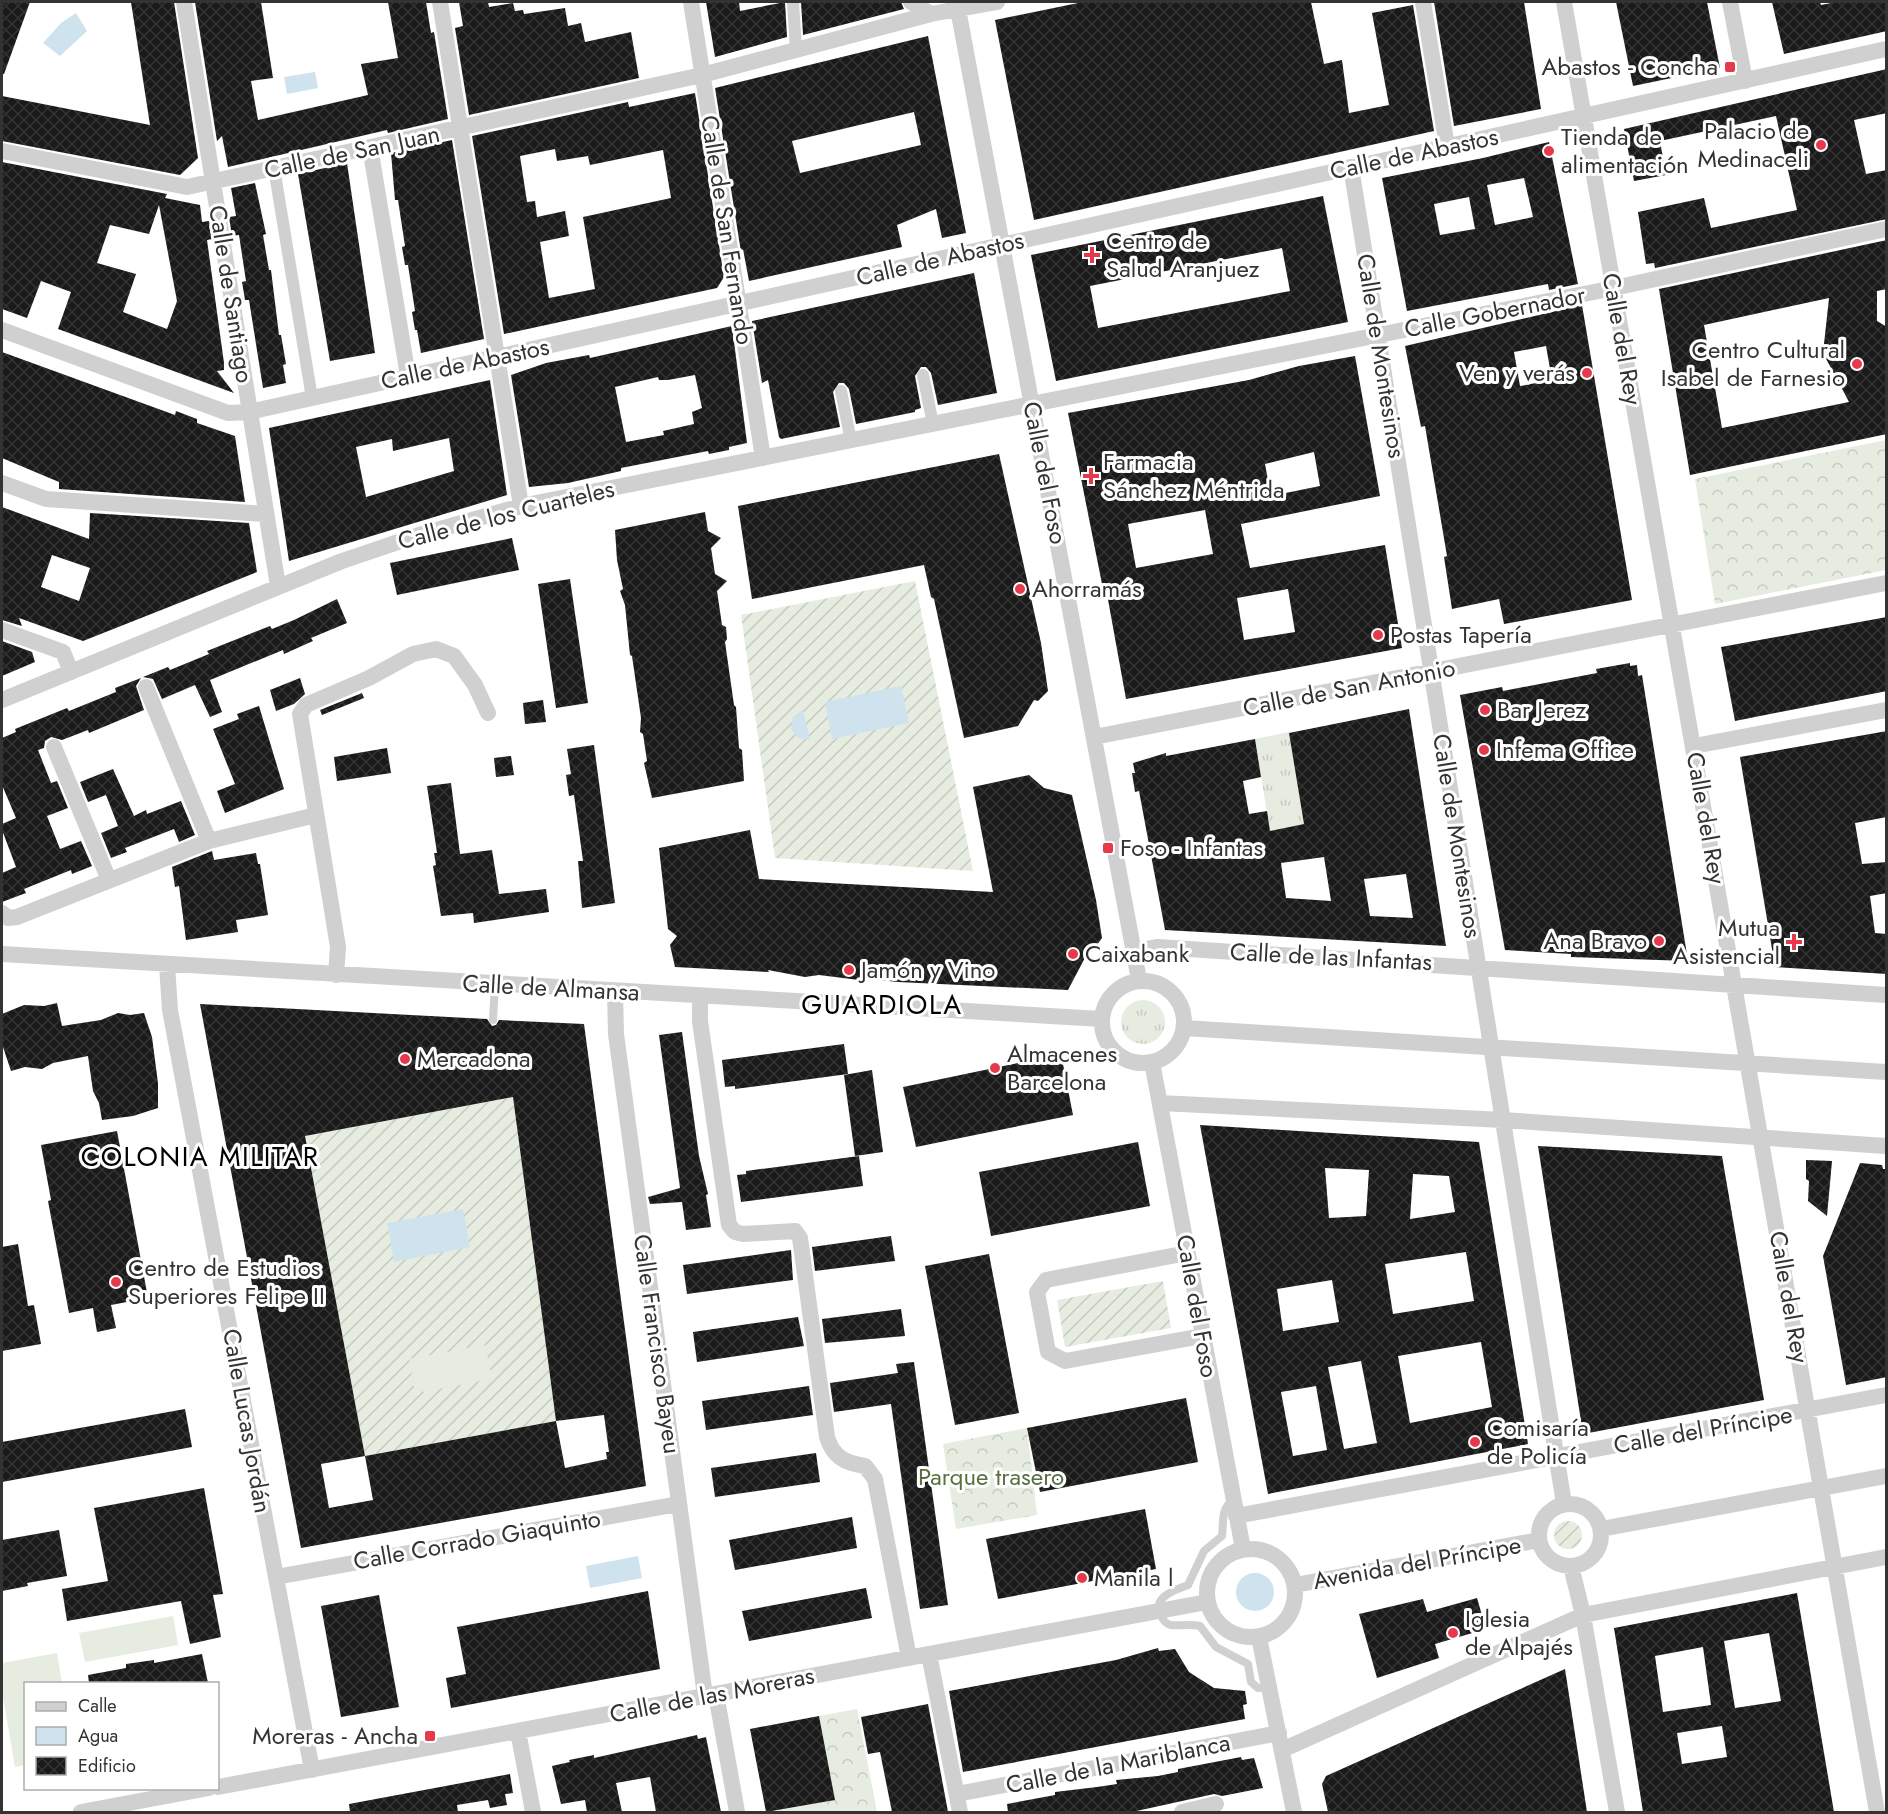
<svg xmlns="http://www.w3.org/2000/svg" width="1888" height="1814" font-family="Jost,sans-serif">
	<defs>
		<pattern id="grass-tufts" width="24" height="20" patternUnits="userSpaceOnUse" patternTransform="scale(1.5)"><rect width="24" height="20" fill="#e6ecdf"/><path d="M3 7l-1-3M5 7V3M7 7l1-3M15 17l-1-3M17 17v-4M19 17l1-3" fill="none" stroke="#c6cbc0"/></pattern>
		<pattern id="forest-crowns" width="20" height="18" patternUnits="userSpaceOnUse" patternTransform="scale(1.5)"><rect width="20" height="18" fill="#e6ecdf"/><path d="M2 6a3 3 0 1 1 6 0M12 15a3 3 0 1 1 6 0" fill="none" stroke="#c6cbc0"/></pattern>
		<pattern id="garden-furrows" width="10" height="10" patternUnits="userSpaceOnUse" patternTransform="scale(1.5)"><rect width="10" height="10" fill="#e6ecdf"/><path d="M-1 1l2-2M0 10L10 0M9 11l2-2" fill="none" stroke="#c6cbc0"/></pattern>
		<pattern id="building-cross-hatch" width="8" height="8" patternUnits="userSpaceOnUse" patternTransform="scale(1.5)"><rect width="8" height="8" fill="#1a1a1a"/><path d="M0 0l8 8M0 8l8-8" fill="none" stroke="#333"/></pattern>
	</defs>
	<rect width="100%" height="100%" fill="#fff"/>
	<path fill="url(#grass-tufts)" d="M1289,732L1304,824L1270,831L1255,739Z
		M1121 1022a22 22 0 1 1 44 0a22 22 0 1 1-44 0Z"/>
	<path fill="url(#forest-crowns)" d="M1886,440V570L1715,604L1695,479Z
		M1027,1428L1037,1515L956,1529L943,1444Z
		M857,1709L877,1812H769L835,1800L819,1716Z"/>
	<path fill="url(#garden-furrows)" d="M915,581L973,871L775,858L741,615Z
		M513,1097L556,1421L365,1456L305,1136Z
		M1163,1281L1171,1328L1065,1347L1057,1300Z
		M1554 1535a14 14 0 1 1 28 0a14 14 0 1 1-28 0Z"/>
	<path fill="#e6ecdf" d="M485,1345L492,1379L415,1393L409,1359Z
		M173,1616L178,1645L85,1662L79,1633Z
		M57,1653L62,1683L26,1684L25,1765L15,1767L2,1691V1663Z"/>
	<path fill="#cfe3ee" d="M76,13L87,31L60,56L43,43L61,23Z
		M315,72L318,88L287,94L284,77Z
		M901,686L909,723L832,739L825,702Z
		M803,710L810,740L798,738L791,729L793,717Z
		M463,1209L470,1247L394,1262L387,1223Z
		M638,1556L642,1578L590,1588L586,1566Z
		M1236 1592a19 19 0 1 1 38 0a19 19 0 1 1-38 0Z"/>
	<path fill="url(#building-cross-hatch)" fill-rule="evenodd" d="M2,2H30L4,74H2Z
		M131,2H174L198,158L180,175L2,141V96L150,125Z
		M195,2H261L273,78L251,81L258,120L368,95L361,64L398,58L388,2H426L431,33L434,32L448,119L388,133L387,130L228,167L222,136L217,141Z
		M459,2H488L489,7L513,3L515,11L523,10L524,14L565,8L568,26L581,23L585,42L631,32L639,78L469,115L455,28L463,26Z
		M706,2H739L740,11L785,2L787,37L715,57Z
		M801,2H901L904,9L803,35Z
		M1083,2H1311L1324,64L1342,60L1349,113L1389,105L1372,13L1413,5L1434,131L1034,220L995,20Z
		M1434,2H1524L1541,109L1454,126Z
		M1616,2H1707L1720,68L1633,86Z
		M1772,2H1820L1821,5L1836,2H1887V31L1784,54Z
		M928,36L966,233L942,238L936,209L897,225L902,247L749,281L743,249L741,252L715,88ZM914,112L921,145L800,173L792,141Z
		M1887,69V113L1854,120L1866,174L1887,170V219L1655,268L1654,263L1646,264L1638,212L1704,198L1711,228L1797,210L1776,116L1660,141L1666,175L1634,181L1624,129Z
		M695,93L724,277L717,288L504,334L472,136L628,102L629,107ZM555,149L557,161L588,156L590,165L663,150L671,198L583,217L595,289L549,298L540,242L569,236L565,211L537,217L535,201L527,202L520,156Z
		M452,140L484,339L421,353L417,330H415L412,312L415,311L408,265H405L402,247L405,246L398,200H395L391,153Z
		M1549,142L1578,284L1549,290L1548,284L1407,311L1382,178L1483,158ZM1524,178L1533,217L1495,225L1487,185ZM1469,197L1475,229L1440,235L1434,204Z
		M2,162L167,194L165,198L200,205L202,222L209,221L212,239L207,240L224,363V370L217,371L234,393L58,329L71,292L41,281L27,318L2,309ZM159,205L177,301L167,329L123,312L136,274L97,263L110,225L149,234Z
		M347,163L375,353L330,361L298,174Z
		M255,183L266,234L263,235L269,270H271L279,335H281L286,364L283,365L286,383L263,388L249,300H245L242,282L246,281L239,235L232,236L229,217L236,216L231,188Z
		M1323,196L1348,322L1056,381L1031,255ZM1282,248L1290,291L1098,328L1090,286Z
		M1887,240V289L1877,291V321L1887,327V434L1690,475L1659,289ZM1829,298L1823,353L1849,402L1722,428L1704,325Z
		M974,273L997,393L938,405L931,373L926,367H921L915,376L921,408L915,410V412L856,424L849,389L844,383H839L833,392L840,427L781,439L779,437L768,380L762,383L752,321Z
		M1582,305L1632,600L1504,624L1499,599L1452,609L1444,557L1447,556L1425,426L1421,427L1405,346ZM1546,346L1552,380L1520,386L1514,352Z
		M732,326L747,443L729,447V450L709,454L708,451L621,468V471L568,483L529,487L511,375L546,363L589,355L590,358ZM695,375L702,408L692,412L694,424L663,431L664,435L626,442L615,387L658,377L659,380H668Z
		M2,352L175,415L176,411L197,419V423L235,436L245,502L59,489V482L2,458Z
		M1355,356L1380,496L1241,524L1250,568L1385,545L1402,648L1126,699L1107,594H1104L1068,413L1249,380L1299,366ZM1314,452L1320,486L1271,496L1265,464ZM1205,510L1213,554L1136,568L1128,524ZM1288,589L1295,632L1244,640L1237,598Z
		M490,380L507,495L289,561L269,428ZM449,438L454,471L366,497L356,447L392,439L393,451Z
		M999,454L1041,643L1048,691L1038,701L1034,700L1018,726L964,738L934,599L931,597L924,565L752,599L738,506Z
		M2,507L89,539L90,513L249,523L257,572L83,641L19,618L22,626L2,620ZM52,555L90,568L79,601L41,587Z
		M705,512L708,531L721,538L711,548L715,574L727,581L717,591L722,625L726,627L727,639L725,642L734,705L736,707L739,748L742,750L744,781L652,798L644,763L647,761L643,734L640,732L641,718L632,656L630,655L625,605L620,591L623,589L617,560L615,530Z
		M512,538L519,570L397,595L390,563Z
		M570,579L588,703L556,708L538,584Z
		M337,599L347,623L311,638L313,641L284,654L283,650L210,680L222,712L210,717L195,685L162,699L153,679L143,677L168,667L170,670L209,654L207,651L270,626L272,629L294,620Z
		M1887,617V691L1735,721L1721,647Z
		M2,641L32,652L35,662L2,676Z
		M1630,663V666L1637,665L1638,676L1642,675L1688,961L1571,957V954L1505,950L1460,695L1502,687L1503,691L1597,673L1596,669Z
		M141,678L136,686L144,710L89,733L88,730L62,740L51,737L45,741L44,748L38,750L51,783L57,781L68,808L47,816L60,849L81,841L92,866L72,874L71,870L24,889L26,893L2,902V873L16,867L2,830V824L16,818L2,785V738L16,732L15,729L67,708L69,711L116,692L115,688Z
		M300,678L305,694L294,704L276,711L270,690Z
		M362,693L364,698L322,715L320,710Z
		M543,700L546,722L525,724L523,703Z
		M259,706L284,789L225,813L217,791L235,784L213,729L239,719L237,714Z
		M1409,709L1446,946L1165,930L1139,791L1135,792L1132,773H1135L1133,763L1166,753V756L1255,739L1261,777L1243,781L1249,814L1267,811L1270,831L1304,824L1289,733ZM1324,857L1331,901L1286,898L1281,863ZM1406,874L1413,918L1370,916L1364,879Z
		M1887,731V817L1855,823L1862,864L1887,862V893L1870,896L1875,933L1887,934V974L1775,967L1740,757Z
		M594,745L615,903L582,908L578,861H583L574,795L569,796L566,775L571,774L567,749Z
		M387,748L391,773L337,781L334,757Z
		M511,756L514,775L496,777L494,758Z
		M113,769L134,816L146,810L147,814L181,801L195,835L179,842L174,829L125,848L127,852L111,858L101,833L118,826L106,795L88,802L80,782Z
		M1029,775L1044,788L1072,795L1096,900L1102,938L1092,952H1088L1068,990L898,982L861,978L859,980L819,975L805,977L768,970L769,972L675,967L670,945L677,936L668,929L659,848L750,830L759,879L993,892L973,787Z
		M451,783L460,854L492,850L499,894L546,889L549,912L474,923L473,913L441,916L433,866L436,865L434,853H437L427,786Z
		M212,851L214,860L256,853L258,864H260L268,915L236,920L238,932L186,940L179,886L175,887L172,867Z
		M57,1003L62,1026L101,1020L118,1013L130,1015L144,1013L152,1037L158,1083V1108L133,1116L102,1120L99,1103L93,1091L88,1056L53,1063L42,1069L25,1067L11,1071L2,1044V1014L24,1005L44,1006Z
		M200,1004L487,1019L492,1026L496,1025L499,1020L584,1024L646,1486L301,1548ZM513,1097L556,1421L365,1456L305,1136ZM604,1415L609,1452H606L607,1459L565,1468L556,1421ZM365,1456L373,1500L329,1508L321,1464Z
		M682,1032L699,1156L708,1194L706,1195L711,1227L686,1230L682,1202L650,1204L648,1197L680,1188L659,1035Z
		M844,1044L848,1074L735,1089V1086L725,1087L722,1060Z
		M1061,1054L1073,1115L916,1147L903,1087Z
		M872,1070L883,1152L855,1156L844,1075Z
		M1200,1125L1479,1142L1528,1444L1268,1494ZM1325,1168L1369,1170L1366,1216L1329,1218ZM1413,1174L1449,1176L1455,1212L1410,1219ZM1466,1252L1474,1301L1393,1314L1385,1264ZM1332,1280L1339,1322L1283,1331L1277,1289ZM1481,1342L1492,1407L1410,1423L1398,1356ZM1361,1361L1377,1443L1344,1449L1328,1367ZM1316,1386L1327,1450L1293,1456L1281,1392Z
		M117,1131L148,1298L111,1305L116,1328L97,1332L93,1308L69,1313L48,1201L51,1200L41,1145Z
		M1138,1142L1150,1206L991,1236L979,1172Z
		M1538,1146L1722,1156L1764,1400L1583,1434Z
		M859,1156L863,1186L741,1202L737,1175L746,1174V1171Z
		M1806,1160L1832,1161L1827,1216L1808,1201L1809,1181L1806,1179Z
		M1860,1163L1882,1165L1883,1169H1887V1377L1846,1385L1823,1256Z
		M891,1236L895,1261L815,1271L812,1247Z
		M18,1244L28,1306L34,1305L41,1344L2,1351V1247Z
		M791,1250L793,1280L687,1294L683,1265Z
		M989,1254L1019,1413L955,1425L925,1266Z
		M901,1309L905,1336L825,1343L822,1319Z
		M798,1317L804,1346L697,1362L693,1332Z
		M914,1362L948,1605L920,1609L891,1404L834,1412L830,1383L898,1373L896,1364Z
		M809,1386L813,1415L706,1430L702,1401Z
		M1186,1398L1198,1462L1040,1492L1027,1428Z
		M185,1409L192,1447L2,1482V1442Z
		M816,1453L820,1482L715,1497L711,1468Z
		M204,1488L223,1594L213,1595L221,1637L190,1644L181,1601L67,1621L62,1589L108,1581L94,1508Z
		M1145,1509L1156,1569L998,1599L986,1539Z
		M852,1517L857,1548L735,1570L729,1540Z
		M59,1530L67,1576L27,1583L28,1586L2,1591V1540Z
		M866,1588L872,1618L749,1641L742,1611Z
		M648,1591L660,1669L451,1708L446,1678L466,1674L457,1627Z
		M1797,1593L1834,1812H1643L1614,1628ZM1769,1633L1781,1701L1735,1708L1724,1641ZM1703,1647L1711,1705L1663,1712L1655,1656ZM1722,1726L1727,1757L1682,1764L1677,1733Z
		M379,1595L399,1707L341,1717L321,1606Z
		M1477,1598L1486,1629L1435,1644L1439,1658L1377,1678L1359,1614L1423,1599L1427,1612Z
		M1158,1648L1159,1651L1175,1649L1189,1672L1214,1688L1245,1691L1247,1704L1243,1705L1245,1719L963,1772L949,1691L1116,1660Z
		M202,1654L208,1683H89L88,1675L126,1668V1664L154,1660V1663Z
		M1565,1669L1587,1812H1328L1322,1784L1326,1776Z
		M928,1704L948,1812H892L880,1752L868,1754L861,1717Z
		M819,1716L835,1800L766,1812L750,1729Z
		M697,1735L698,1739L706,1737L721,1812H656L650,1777L616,1783L622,1812H587L585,1800L561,1804L552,1766L570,1762L569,1760L594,1755V1758Z
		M1241,1757L1242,1760L1254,1758L1263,1788L1222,1796L1214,1794L1132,1812H1008L1007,1804L1055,1795V1792L1097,1787L1117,1784L1116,1780L1158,1776L1178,1772V1769Z
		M510,1774L513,1793L505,1794L507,1805L490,1808L488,1800L457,1805L458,1812H350L349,1804Z"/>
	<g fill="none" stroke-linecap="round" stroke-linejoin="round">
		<path stroke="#d0d0d0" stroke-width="8" d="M493,1020L495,985
			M1233,1500C1220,1510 1224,1522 1222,1536L1204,1551L1188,1585C1175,1590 1151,1597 1161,1616C1163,1620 1166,1624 1171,1625C1179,1626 1190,1624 1200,1626L1216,1647L1248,1664L1251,1682L1258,1688L1269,1687"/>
		<path stroke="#d0d0d0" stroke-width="12" d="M793,2L796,49
			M274,168L312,398
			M923,375L933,424
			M841,391L851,441"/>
		<path stroke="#d0d0d0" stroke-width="16" d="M184,2L278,586
			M440,2L521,506
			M691,2L763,458
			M911,2L931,14
			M960,2L958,9L1139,980
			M1423,2L1447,146
			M1564,2L1877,1812
			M1730,2L1745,81
			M370,147L408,376
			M2,151L187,187L702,75L931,14L997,2
			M1351,167L1564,1504
			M2,330L228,413L249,412L1886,49
			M2,483L46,499L265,514
			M2,630L63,652L71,672
			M146,687L209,841
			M2,700L342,561L419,535L521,506L1614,288L1886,229
			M1094,737L1886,583
			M1694,746L1886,710
			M54,747L109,880
			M2,913L8,918L17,917L209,841L316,815
			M1135,951L1158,947L1886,995
			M2,954L1101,1019
			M167,965L170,1010L312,1770
			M336,975L338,947L300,714L306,705L369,678L413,654L436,649L454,656L475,685L488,713
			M1102 1022a41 41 0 1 1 82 0a41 41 0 1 1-82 0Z
			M615,992L616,1034L705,1696
			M700,996V1021L729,1225L735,1232L743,1234L795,1231L800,1238L827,1437C833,1457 845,1463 865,1466L875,1479L909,1658
			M1184,1028L1886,1072
			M1152,1062L1243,1549
			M1160,1103L1503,1120L1886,1146
			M1187,1253L1046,1280L1037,1292L1048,1352L1065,1361L1202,1336
			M1539 1535a31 31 0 1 1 62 0a31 31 0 1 1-62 0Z
			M1236,1516L1886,1395
			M1601,1529L1886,1476
			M1207 1593a44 44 0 1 1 88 0a44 44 0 1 1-88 0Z
			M1571,1566L1583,1615L1617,1812
			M276,1577L678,1504
			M1295,1585L1539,1540
			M1259,1637L1294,1812
			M929,1654L960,1812
			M716,1694L737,1812
			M518,1731L533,1812
			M1282,1750L1583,1615L1886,1557
			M218,1787L1207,1602
			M957,1794L1279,1733
			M81,1812L209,1788
			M1182,1812L1216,1804"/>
	</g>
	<g fill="#e6394b" stroke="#fff" stroke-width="2">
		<rect x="1724" y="61" width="12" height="12" rx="3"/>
		<circle cx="1821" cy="145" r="6"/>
		<circle cx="1549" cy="151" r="6"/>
		<path d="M1089 246h6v6h6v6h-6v6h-6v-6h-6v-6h6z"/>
		<circle cx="1857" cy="364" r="6"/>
		<circle cx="1587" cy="373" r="6"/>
		<path d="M1088 467h6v6h6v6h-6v6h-6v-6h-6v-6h6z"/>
		<circle cx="1020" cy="589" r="6"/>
		<circle cx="1378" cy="635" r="6"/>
		<circle cx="1485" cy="710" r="6"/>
		<circle cx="1484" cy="750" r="6"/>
		<rect x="1102" y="842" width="12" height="12" rx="3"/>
		<circle cx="1659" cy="941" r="6"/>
		<path d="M1791 933h6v6h6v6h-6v6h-6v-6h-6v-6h6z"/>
		<circle cx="1073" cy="954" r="6"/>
		<circle cx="849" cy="970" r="6"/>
		<circle cx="405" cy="1059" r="6"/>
		<circle cx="995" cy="1068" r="6"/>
		<circle cx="116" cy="1282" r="6"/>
		<circle cx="1475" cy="1442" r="6"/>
		<circle cx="1082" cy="1578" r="6"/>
		<circle cx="1453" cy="1633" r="6"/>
		<rect x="424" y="1730" width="12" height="12" rx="3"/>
	</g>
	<g text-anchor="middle" stroke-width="6" stroke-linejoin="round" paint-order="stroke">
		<g font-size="24" fill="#333" stroke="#fff" text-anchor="start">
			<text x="1718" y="75" text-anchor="end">Abastos - Concha</text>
			<text x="1809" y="139" text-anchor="end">Palacio de<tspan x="1809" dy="28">Medinaceli</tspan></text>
			<text x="1561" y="145">Tienda de<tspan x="1561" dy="28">alimentación</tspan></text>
			<text x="1106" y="249">Centro de<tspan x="1106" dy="28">Salud Aranjuez</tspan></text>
			<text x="1845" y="358" text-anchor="end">Centro Cultural<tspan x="1845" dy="28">Isabel de Farnesio</tspan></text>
			<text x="1575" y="381" text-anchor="end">Ven y verás</text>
			<text x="1103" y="470">Farmacia<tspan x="1103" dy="28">Sánchez Méntrida</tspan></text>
			<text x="1032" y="597">Ahorramás</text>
			<text x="1390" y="643">Postas Tapería</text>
			<text x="1497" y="718">Bar Jerez</text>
			<text x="1496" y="758">Infema Office</text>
			<text x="1120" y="856">Foso - Infantas</text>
			<text x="1780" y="936" text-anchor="end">Mutua<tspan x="1780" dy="28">Asistencial</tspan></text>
			<text x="1647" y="949" text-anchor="end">Ana Bravo</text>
			<text x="1085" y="962">Caixabank</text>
			<text x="861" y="978">Jamón y Vino</text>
			<text x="1007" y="1062">Almacenes<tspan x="1007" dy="28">Barcelona</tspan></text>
			<text x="417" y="1067">Mercadona</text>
			<text x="128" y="1276">Centro de Estudios<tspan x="128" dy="28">Superiores Felipe II</tspan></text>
			<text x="1487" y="1436">Comisaría<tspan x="1487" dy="28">de Policía</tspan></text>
			<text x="1094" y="1586">Manila l</text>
			<text x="1465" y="1627">Iglesia<tspan x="1465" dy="28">de Alpajés</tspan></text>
			<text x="418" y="1744" text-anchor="end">Moreras - Ancha</text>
		</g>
		<g font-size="24" fill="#333" stroke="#fff">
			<text transform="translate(352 152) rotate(-12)" y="8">Calle de San Juan</text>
			<text transform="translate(1414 154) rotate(-12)" y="8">Calle de Abastos</text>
			<text transform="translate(727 230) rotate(81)" y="8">Calle de San Fernando</text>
			<text transform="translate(940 259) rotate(-13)" y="8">Calle de Abastos</text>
			<text transform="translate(231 294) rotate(81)" y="8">Calle de Santiago</text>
			<text transform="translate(1495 312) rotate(-11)" y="8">Calle Gobernador</text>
			<text transform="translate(1622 339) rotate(80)" y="8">Calle del Rey</text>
			<text transform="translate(1381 356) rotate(81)" y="8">Calle de Montesinos</text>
			<text transform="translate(465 364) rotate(-12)" y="8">Calle de Abastos</text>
			<text transform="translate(1045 473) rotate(79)" y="8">Calle del Foso</text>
			<text transform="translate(506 515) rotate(-14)" y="8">Calle de los Cuarteles</text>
			<text transform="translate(1349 688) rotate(-11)" y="8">Calle de San Antonio</text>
			<text transform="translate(1706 818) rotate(80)" y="8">Calle del Rey</text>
			<text transform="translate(1457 836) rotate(81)" y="8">Calle de Montesinos</text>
			<text transform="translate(1331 957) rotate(3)" y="8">Calle de las Infantas</text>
			<text transform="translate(551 988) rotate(3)" y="8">Calle de Almansa</text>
			<text transform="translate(1789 1297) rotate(80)" y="8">Calle del Rey</text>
			<text transform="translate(1197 1306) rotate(80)" y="8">Calle del Foso</text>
			<text transform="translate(657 1344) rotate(82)" y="8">Calle Francisco Bayeu</text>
			<text transform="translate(247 1421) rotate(80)" y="8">Calle Lucas Jordán</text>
			<text transform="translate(1703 1430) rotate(-10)" y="8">Calle del Príncipe</text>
			<text transform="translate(477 1540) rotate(-10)" y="8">Calle Corrado Giaquinto</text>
			<text transform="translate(1417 1563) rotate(-10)" y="8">Avenida del Príncipe</text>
			<text transform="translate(712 1695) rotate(-11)" y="8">Calle de las Moreras</text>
			<text transform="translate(1118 1764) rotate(-11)" y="8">Calle de la Mariblanca</text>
		</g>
		<g font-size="24" fill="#57703f" stroke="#fff">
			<text x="991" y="1485">Parque trasero</text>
		</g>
		<g font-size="27" letter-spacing="1.5" fill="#000" stroke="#fff">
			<text x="882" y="1014">GUARDIOLA</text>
			<text x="200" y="1166">COLONIA MILITAR</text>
		</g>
	</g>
	<rect width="1888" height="1814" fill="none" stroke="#333333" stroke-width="6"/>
	<rect x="24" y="1682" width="195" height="108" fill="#ffffff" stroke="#adadad" stroke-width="1.5"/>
	<rect x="36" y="1702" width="30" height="9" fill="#d0d0d0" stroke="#adadad" stroke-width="1.5"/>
	<text x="78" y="1712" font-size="18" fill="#333333">Calle</text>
	<rect x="36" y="1727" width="30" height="18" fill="#cfe3ee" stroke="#adadad" stroke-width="1.5"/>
	<text x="78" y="1742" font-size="18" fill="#333333">Agua</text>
	<rect x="36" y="1757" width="30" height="18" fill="url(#building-cross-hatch)" stroke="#adadad" stroke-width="1.5"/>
	<text x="78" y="1772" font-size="18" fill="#333333">Edificio</text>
</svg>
